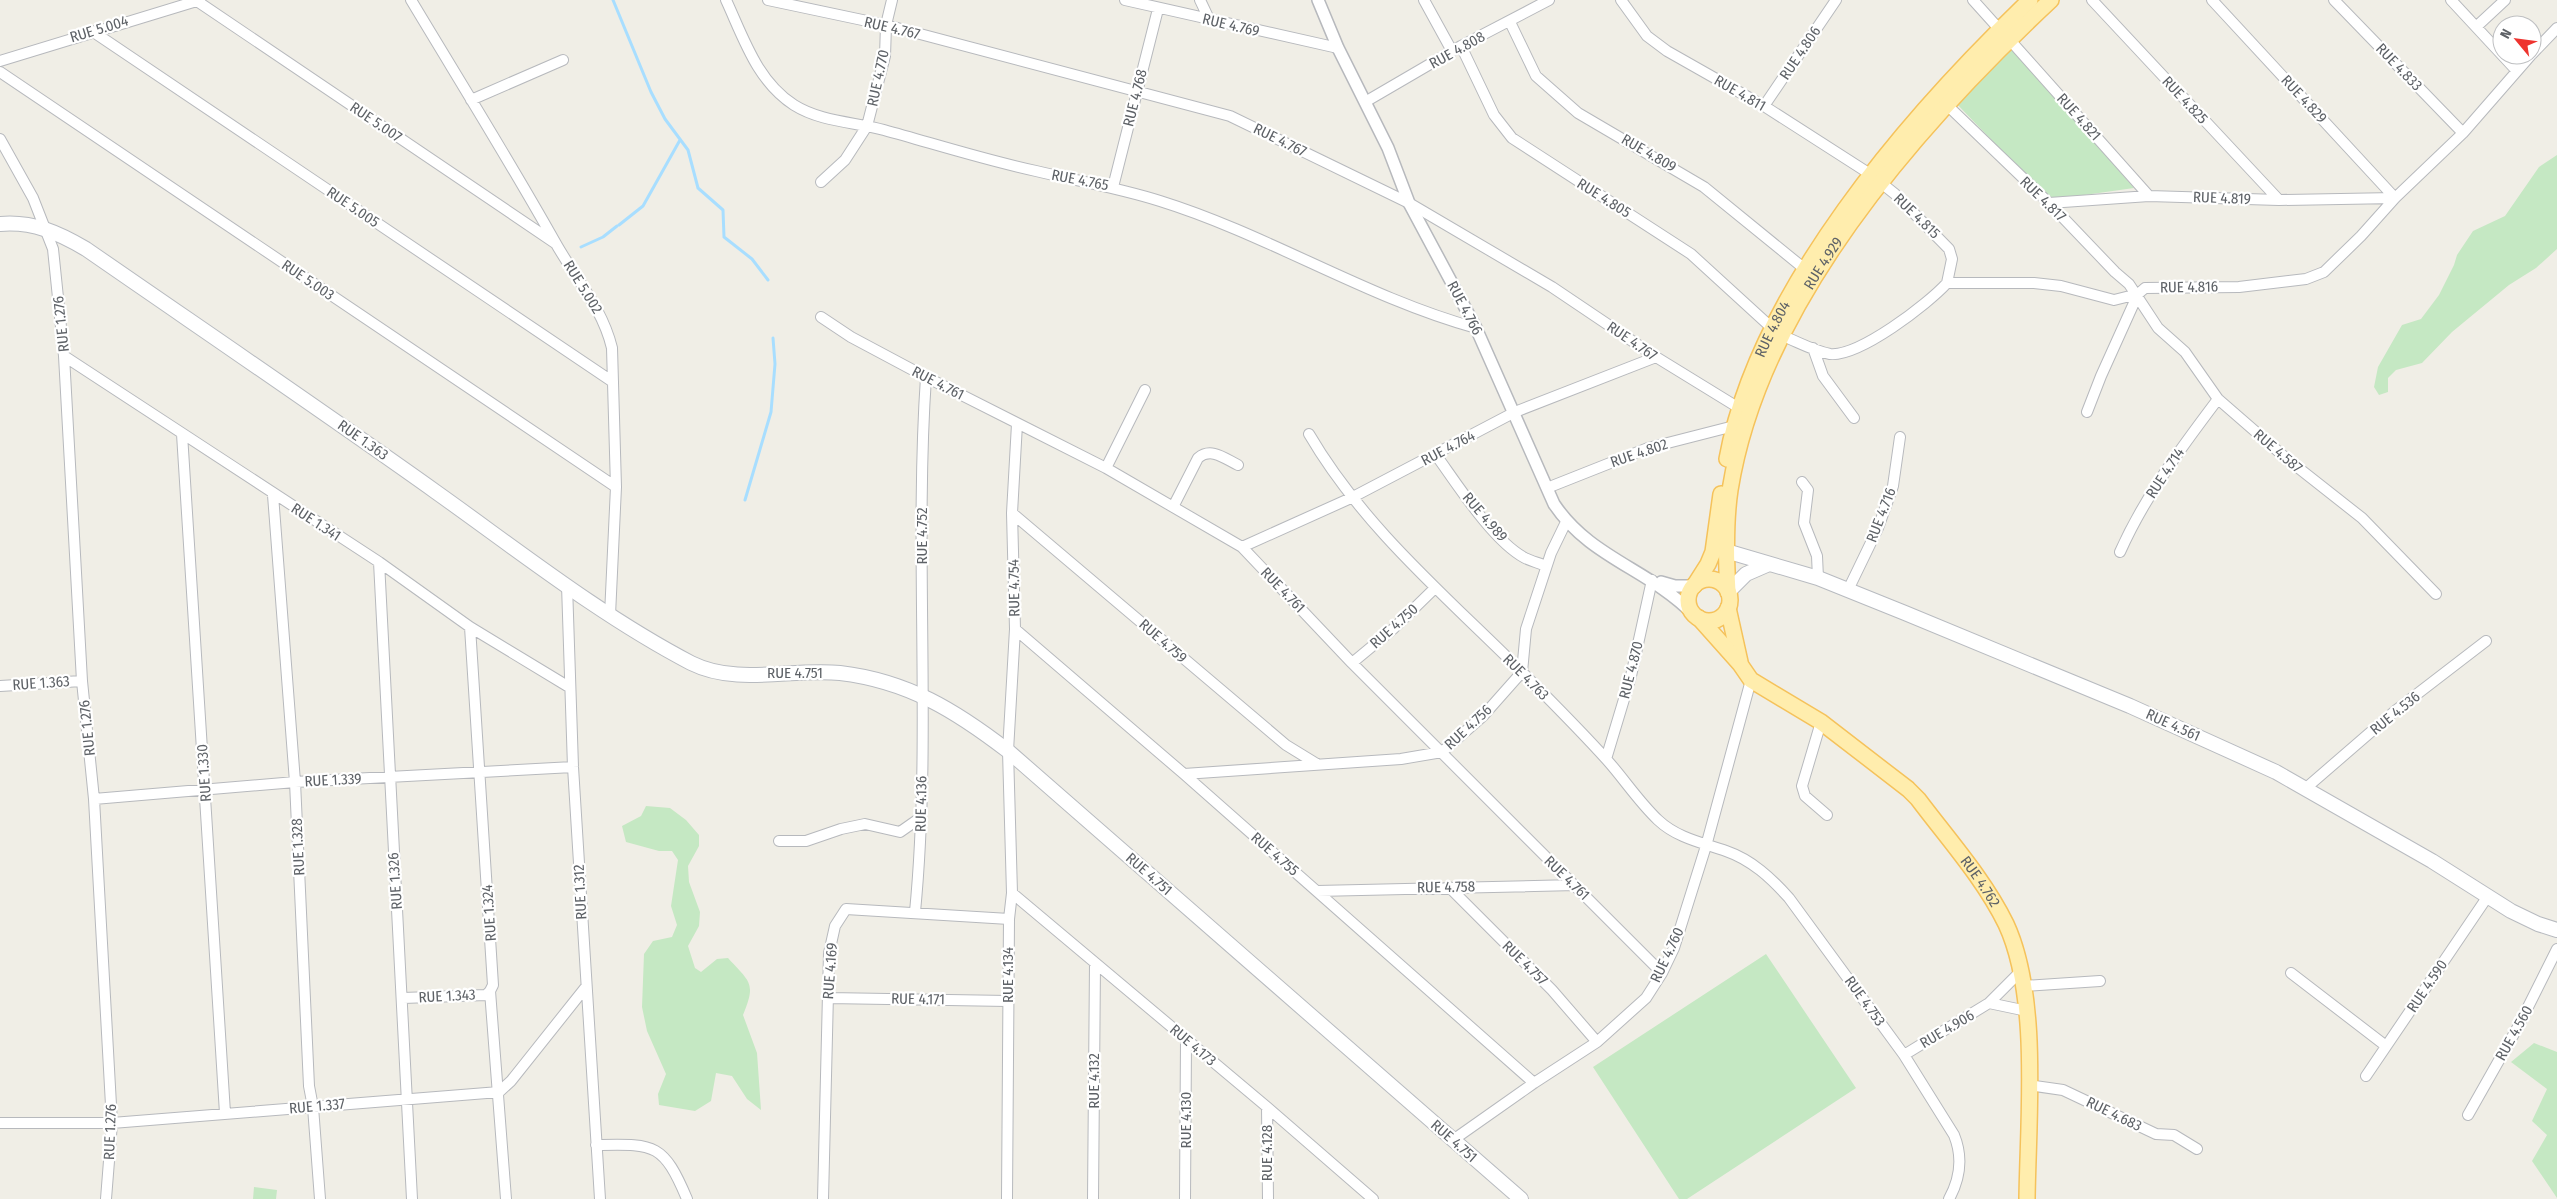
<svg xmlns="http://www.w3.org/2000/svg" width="2557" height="1199" font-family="'Fira Sans Condensed',sans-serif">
	<rect width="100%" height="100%" fill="#f0eee6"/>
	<path fill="#c5e8c3" d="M2011,46L2134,188L2049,200L1954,101Z
		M2557,155V249L2536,268L2509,285L2452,332L2422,363L2396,370L2388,378V392L2379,395L2374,387L2378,367L2402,325L2421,319L2439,295L2454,265L2457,255L2473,231L2505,216L2539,167Z
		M646,806L670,808L686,820L699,835V846L688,866L689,882L700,912L699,926L688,946L695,968L701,972L717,959L728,958C751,983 756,983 743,1015L757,1053L761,1110L747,1099L732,1076L716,1073L711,1101L695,1111L659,1105L658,1094L666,1074L647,1031L642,1007L644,954L653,941L672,937L677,925L671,906L678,860L672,851H659L626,842L622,826L641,816Z
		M1766,954L1856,1088L1687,1199H1679L1593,1067Z
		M2534,1043L2557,1052V1198L2532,1161L2547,1135L2532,1121L2547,1089L2511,1062Z
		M254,1187L277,1190L276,1199H253Z"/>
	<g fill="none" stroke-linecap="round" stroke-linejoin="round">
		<path stroke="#a8deff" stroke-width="3" d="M613,0L651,92L665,119L688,150L698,188L723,210L724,237L752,259L768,280
			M619,225L643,206L680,140
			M581,247L603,237L617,226
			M745,500L771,412L775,364L773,338"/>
		<defs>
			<path id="minor" d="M411,0C459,80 509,160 555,242C575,278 602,307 612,348L616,487L610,615
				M726,0C744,39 757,81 794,105C821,122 855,122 884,130C935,144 985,160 1036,171C1078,181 1119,188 1160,201C1269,235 1367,298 1476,328
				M768,0L886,25L1230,116L1409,203L1552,287L1656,357L1739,408
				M1125,0L1338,48
				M1200,0L1209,19
				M1424,0L1452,51
				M1621,0L1647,36L1667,51L1764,106L1870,174
				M1973,0L2000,30
				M2092,0L2279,200
				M2212,0L2395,198
				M2334,0L2463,133
				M2451,0L2516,70
				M197,1L555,243
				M1510,22L1536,76L1578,113L1704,187L1806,270
				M2476,27L2505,0
				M92,31L613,382
				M2009,39L2149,196
				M1461,46L1494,115L1512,138L1691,254L1773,329
				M2532,54L2557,28
				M0,61L200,0
				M0,72L616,487
				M471,100L563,60
				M1365,102L1461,46L1549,0
				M1947,105L2049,203L2115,272L2129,284L2158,328L2185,352L2218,399L2287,459L2362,518L2436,594
				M1764,106L1836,0
				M0,139L33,198L53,249L64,356L82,681L94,799L112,1123L106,1199
				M821,182L845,160L867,126L885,56L886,25L892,0
				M1880,182L1895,194L1949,249L1952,259L1947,283
				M1113,187L1158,9
				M2049,203L2149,196L2279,200L2395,198
				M821,317L851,337L926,377L1106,468L1242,547L1352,663L1662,973
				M1783,336C1798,342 1814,351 1830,354C1859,357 1928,304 1947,283H2034L2061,286L2114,300L2138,294L2145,288L2239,287L2306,279L2324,272L2361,236L2395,198L2463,133L2531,55
				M1813,348L1823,376L1854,418
				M64,356L379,562L470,627L569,687
				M2087,412L2101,376L2138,294
				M182,434L225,1113
				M1309,434C1364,528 1447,597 1523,673C1551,701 1580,730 1607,760C1624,779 1639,802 1658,820C1677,838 1703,843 1726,851C1752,860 1771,878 1789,898L1904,1055L1954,1135C1963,1157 1960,1179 1949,1199
				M1436,455C1457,484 1493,541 1525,558C1531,561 1539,563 1546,566
				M1106,468L1145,390
				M1802,482L1808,490L1804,523L1817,556L1818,578
				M1547,488L1648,448L1734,426
				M273,495L295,782L309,1086L313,1107L320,1199
				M1173,507L1198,458C1211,447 1224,458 1238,465
				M1012,513L1286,745L1317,764
				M1242,547L1351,498L1515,412L1656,357
				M2120,552C2145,496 2181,448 2218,399
				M379,562L412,1199
				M567,585L573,767L600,1199
				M1848,590L1878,528L1893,486L1900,437
				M470,627L493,985L490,991L506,1199
				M1015,629L1184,774L1534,1083
				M1352,663L1393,629L1435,588
				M0,686L82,681
				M1821,722L1802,786L1805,796L1827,815
				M1606,759L1631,676L1652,580
				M1184,774L1401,759L1442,752L1483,716L1522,672L1526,629L1551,553L1566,522
				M2306,788L2395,711L2486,641
				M94,799L295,782L573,767
				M779,841H806L841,829L865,824L900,832L920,818
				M1449,887L1552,990L1597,1042
				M1317,891L1576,885
				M1012,893L1267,1107L1373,1199
				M915,912C932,735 914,555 926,377
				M2291,973L2386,1046
				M2023,986L2100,981
				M403,998L486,995L490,991
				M828,998L1008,1001
				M1989,1003L2027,1011
				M1904,1055L1989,1003L2020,972
				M2366,1076L2488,896
				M2028,1085L2063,1090L2156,1134L2174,1135L2197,1149
				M1267,1107L1268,1199
				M2468,1115L2519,1025L2557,949
				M0,1123H112L499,1092L511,1081L585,988
				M1453,1140L1534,1083L1597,1042L1646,998L1662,973L1674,948L1706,846L1751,680
				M596,1145C654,1144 663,1142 687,1199
				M823,1199L829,953L835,926L846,909L1009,919
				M1007,1199L1009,919L1012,893L1008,751L1015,629L1012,513L1017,424
				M1093,1199L1095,963
				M1185,1199L1186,1040"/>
			<path id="tertiary" d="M1318,0L1338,48L1388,148L1409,203L1476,328L1554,504C1590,558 1649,569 1693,614
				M1661,582L1675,586H1694"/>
			<path id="secondary" d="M0,224C33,221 59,233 86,249C203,330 321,410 436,492C519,551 601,616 691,663C737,686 791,668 840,673C908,681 956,711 1008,751L1521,1199
				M1726,551L1818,578L1905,613L2130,706L2276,772L2432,861L2511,911L2538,924L2557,930
				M1728,592L1746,574L1769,564"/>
			<g id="primary">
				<path id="s1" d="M1727,459C1758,290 1909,116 2030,0"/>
				<circle cx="1709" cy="600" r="21"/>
				<path d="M1694,586L1708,564L1713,552L1721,494"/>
				<path id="s2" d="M1728,592C1726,558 1725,523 1730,490C1760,302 1916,126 2051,0"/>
				<path d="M1728,608L1740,662"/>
				<path id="s3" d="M1699,618L1740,664L1751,680L1821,722L1908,789L1918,799C1948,839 1984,879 2006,924C2040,997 2028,1118 2027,1199"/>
			</g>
		</defs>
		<use href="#minor" stroke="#b7b9bd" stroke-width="12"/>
		<use href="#tertiary" stroke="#b7b9bd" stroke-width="14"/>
		<use href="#secondary" stroke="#b8bbc0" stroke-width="16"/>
		<use href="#primary" stroke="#f5c25b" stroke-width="18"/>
		<use href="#minor" stroke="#fff" stroke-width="10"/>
		<use href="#tertiary" stroke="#fff" stroke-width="11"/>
		<use href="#secondary" stroke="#fff" stroke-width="14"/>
		<use href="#primary" stroke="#ffedad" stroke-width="15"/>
	</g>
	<g text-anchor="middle" stroke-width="4.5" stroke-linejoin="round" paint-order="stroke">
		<g font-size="15" fill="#5e6267" stroke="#fff">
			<text transform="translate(1231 25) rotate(13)" y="5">RUE 4.769</text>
			<text transform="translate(892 28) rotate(13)" y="5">RUE 4.767</text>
			<text transform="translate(99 29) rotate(-17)" y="5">RUE 5.004</text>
			<text transform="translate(1457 50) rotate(-29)" y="5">RUE 4.808</text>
			<text transform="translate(1800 53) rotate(-56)" y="5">RUE 4.806</text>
			<text transform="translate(2399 67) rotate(46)" y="5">RUE 4.833</text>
			<text transform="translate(878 78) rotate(-78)" y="5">RUE 4.770</text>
			<text transform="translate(1740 93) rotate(30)" y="5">RUE 4.811</text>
			<text transform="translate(1135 98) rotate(-76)" y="5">RUE 4.768</text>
			<text transform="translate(2304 99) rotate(47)" y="5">RUE 4.829</text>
			<text transform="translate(2185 100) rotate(47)" y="5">RUE 4.825</text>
			<text transform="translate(2079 117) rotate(48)" y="5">RUE 4.821</text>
			<text transform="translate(376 122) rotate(34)" y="5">RUE 5.007</text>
			<text transform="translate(1280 140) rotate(26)" y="5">RUE 4.767</text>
			<text transform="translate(1649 153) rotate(30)" y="5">RUE 4.809</text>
			<text transform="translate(1080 180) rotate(11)" y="5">RUE 4.765</text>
			<text transform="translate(1604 198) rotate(32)" y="5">RUE 4.805</text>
			<text transform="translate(2222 198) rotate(2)" y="5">RUE 4.819</text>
			<text transform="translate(2043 199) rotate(44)" y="5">RUE 4.817</text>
			<text transform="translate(353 207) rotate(34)" y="5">RUE 5.005</text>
			<text transform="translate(1917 216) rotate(44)" y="5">RUE 4.815</text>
			<text dy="5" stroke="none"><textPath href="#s2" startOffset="349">RUE 4.929</textPath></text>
			<text transform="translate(308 280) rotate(34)" y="5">RUE 5.003</text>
			<text transform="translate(583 287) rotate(58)" y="5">RUE 5.002</text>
			<text transform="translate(2189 287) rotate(-1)" y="5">RUE 4.816</text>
			<text transform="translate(1465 308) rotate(62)" y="5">RUE 4.766</text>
			<text transform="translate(61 324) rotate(-96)" y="5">RUE 1.276</text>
			<text dy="5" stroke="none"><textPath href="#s1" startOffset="138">RUE 4.804</textPath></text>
			<text transform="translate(1632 341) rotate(34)" y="5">RUE 4.767</text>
			<text transform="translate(938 383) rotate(27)" y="5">RUE 4.761</text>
			<text transform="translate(363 440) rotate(35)" y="5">RUE 1.363</text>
			<text transform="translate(1448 448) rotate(-28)" y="5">RUE 4.764</text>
			<text transform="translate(2278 451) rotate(40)" y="5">RUE 4.587</text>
			<text transform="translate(1639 453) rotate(-19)" y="5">RUE 4.802</text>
			<text transform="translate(2165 473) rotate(-57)" y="5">RUE 4.714</text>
			<text transform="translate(1881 515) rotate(-69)" y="5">RUE 4.716</text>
			<text transform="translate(1485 517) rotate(49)" y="5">RUE 4.989</text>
			<text transform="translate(316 522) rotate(33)" y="5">RUE 1.341</text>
			<text transform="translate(922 536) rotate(-90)" y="5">RUE 4.752</text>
			<text transform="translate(1014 588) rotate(-91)" y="5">RUE 4.754</text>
			<text transform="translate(1283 590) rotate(46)" y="5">RUE 4.761</text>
			<text transform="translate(1394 626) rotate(-42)" y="5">RUE 4.750</text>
			<text transform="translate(1163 641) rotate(41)" y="5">RUE 4.759</text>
			<text transform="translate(1631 670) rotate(-76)" y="5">RUE 4.870</text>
			<text x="795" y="678">RUE 4.751</text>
			<text transform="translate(1526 677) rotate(45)" y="5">RUE 4.763</text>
			<text transform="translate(41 683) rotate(-4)" y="5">RUE 1.363</text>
			<text transform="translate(2395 713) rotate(-39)" y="5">RUE 4.536</text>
			<text transform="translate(2173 725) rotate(24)" y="5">RUE 4.561</text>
			<text transform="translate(1468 727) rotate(-43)" y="5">RUE 4.756</text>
			<text transform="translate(87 728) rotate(-96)" y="5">RUE 1.276</text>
			<text transform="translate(204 773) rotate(-94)" y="5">RUE 1.330</text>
			<text transform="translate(333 780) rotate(-3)" y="5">RUE 1.339</text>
			<text transform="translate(921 804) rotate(-89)" y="5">RUE 4.136</text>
			<text transform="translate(298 847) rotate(-93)" y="5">RUE 1.328</text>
			<text transform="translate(1275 854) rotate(41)" y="5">RUE 4.755</text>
			<text transform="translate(1149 874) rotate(41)" y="5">RUE 4.751</text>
			<text transform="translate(1567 878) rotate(44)" y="5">RUE 4.761</text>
			<text transform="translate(395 881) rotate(-94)" y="5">RUE 1.326</text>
			<text dy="5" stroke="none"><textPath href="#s3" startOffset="390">RUE 4.762</textPath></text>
			<text transform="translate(1446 887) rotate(-1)" y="5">RUE 4.758</text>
			<text transform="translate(580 892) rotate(-93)" y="5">RUE 1.312</text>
			<text transform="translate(489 913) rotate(-94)" y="5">RUE 1.324</text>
			<text transform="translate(1667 955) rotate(-65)" y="5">RUE 4.760</text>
			<text transform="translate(1525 963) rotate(44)" y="5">RUE 4.757</text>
			<text transform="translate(830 971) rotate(-86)" y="5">RUE 4.169</text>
			<text transform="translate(1008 975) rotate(-90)" y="5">RUE 4.134</text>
			<text transform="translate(2427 986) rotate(-56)" y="5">RUE 4.590</text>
			<text transform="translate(447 996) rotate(-3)" y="5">RUE 1.343</text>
			<text transform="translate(918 999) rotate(1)" y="5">RUE 4.171</text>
			<text transform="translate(1865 1001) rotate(54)" y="5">RUE 4.753</text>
			<text transform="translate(1947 1029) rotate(-31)" y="5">RUE 4.906</text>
			<text transform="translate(2514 1033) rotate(-61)" y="5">RUE 4.560</text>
			<text transform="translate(1193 1045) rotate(40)" y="5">RUE 4.173</text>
			<text transform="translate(1094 1081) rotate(-90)" y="5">RUE 4.132</text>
			<text transform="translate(317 1106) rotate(-5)" y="5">RUE 1.337</text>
			<text transform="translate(2114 1114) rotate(26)" y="5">RUE 4.683</text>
			<text transform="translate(1186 1120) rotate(-90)" y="5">RUE 4.130</text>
			<text transform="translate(110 1132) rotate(-88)" y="5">RUE 1.276</text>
			<text transform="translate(1454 1141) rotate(41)" y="5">RUE 4.751</text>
			<text transform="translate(1267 1153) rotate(-90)" y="5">RUE 4.128</text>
		</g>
	</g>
	<g transform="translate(2517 40) rotate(299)"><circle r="24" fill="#ffffff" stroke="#bfc0c2"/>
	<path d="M0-4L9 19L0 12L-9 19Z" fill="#ee342f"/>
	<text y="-8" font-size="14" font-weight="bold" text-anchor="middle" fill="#5e6267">N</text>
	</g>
</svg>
